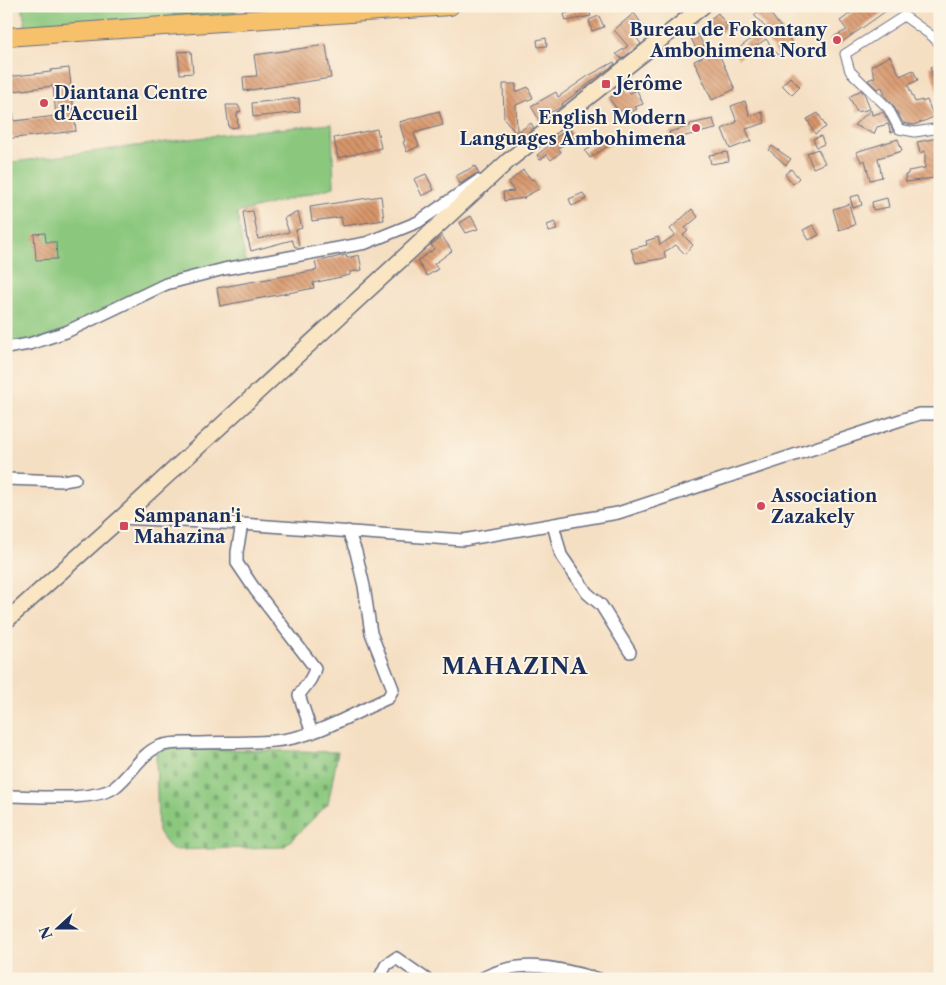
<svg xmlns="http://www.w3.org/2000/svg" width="946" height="985" font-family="'Libre Caslon Text',serif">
	<defs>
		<pattern id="forest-firs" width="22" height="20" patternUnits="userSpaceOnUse" patternTransform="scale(1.25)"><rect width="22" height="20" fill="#70ac6d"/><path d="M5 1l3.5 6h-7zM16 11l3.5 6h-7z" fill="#5b8c5d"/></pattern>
		<pattern id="cemetery-stones" width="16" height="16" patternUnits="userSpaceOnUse" patternTransform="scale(1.25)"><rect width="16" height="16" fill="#8bc87e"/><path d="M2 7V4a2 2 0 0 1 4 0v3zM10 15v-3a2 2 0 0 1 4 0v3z" fill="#71a36a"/></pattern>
		<pattern id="building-back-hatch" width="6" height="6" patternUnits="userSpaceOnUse" patternTransform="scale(1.25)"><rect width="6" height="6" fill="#d8966b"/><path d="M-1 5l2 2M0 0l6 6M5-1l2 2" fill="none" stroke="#ae7b5b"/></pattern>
	</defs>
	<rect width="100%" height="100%" fill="#fcf5e5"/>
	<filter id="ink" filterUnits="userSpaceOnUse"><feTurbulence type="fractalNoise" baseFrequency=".02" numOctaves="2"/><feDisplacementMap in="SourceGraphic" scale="10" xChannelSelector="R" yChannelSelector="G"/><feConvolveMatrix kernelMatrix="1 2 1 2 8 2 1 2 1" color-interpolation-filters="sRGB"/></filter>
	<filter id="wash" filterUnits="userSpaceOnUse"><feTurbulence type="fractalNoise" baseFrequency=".0096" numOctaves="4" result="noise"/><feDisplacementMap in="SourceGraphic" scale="20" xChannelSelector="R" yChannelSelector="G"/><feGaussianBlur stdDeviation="1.12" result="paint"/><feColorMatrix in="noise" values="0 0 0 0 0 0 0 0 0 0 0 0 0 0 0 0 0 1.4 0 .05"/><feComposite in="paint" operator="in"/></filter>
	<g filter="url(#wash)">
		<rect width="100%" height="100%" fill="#f5dfc3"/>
		<path fill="#8bc87e" stroke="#537c6e" d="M22,6H171L175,19L26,28Z
			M332,124L334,187L237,213L246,265L202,274L66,332L6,348V163L243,132Z"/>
		<path fill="url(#forest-firs)" stroke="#466e66" d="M171,6H242L234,14L175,19Z"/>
		<path fill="url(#cemetery-stones)" stroke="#537c6e" d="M166,748L338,752L328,804L284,847L172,850L158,832L156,753Z"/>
		<g id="blocks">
			<path fill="url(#building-back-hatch)" d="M765,6L793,44L778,55L766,39L738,59L735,51L766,28L754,15Z
				M860,6H893L838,45L833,37L847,30L840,21Z
				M588,7L591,16L566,21L564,14Z
				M634,13L644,27L634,34L641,44L622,59L616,54L628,46L614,30Z
				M718,13L728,27L719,34L709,20Z
				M599,16L604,27L592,31L589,20Z
				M698,34L704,46L697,51L691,38Z
				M546,38L547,46L538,47L537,40Z
				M326,45L331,78L244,91L243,77L257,76L254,55Z
				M717,50L735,89L712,100L694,61Z
				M191,51L193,73L180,74L178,52Z
				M890,56L900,76L913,70L918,80L908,85L915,102L922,100V102L927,100L934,117L914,125L903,123L893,105L885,96L882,87L877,89L868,80L875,77L871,66Z
				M614,62L615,64L562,104L563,105L559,108L548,114L550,116L541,123L531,106L556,92L558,97L588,76Z
				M940,64V93H938L930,67Z
				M69,68L76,131L6,139V100H11L14,121L56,116L53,86L6,92V77L51,72V70Z
				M790,77L800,87L792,95L782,85Z
				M503,84H516V92L528,87L533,98L516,105L517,133L531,123L534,128L520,139L504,118Z
				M626,89L630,93L637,90L643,104L635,107L637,109L628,114L624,108L619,112L609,98Z
				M861,90L865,95L870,109L857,112L849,97Z
				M299,98L300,112L253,117L252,103Z
				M745,101L750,116L762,112L765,123L746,129L751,141L730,149L722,129L737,122L731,106Z
				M226,105H238L241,111L237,113L238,127L229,128Z
				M871,110L872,115L883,112L894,132L891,133L888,124L877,127L874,134L854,125Z
				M439,111L443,125L414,133L419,146L407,152L403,142L405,141L399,122Z
				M818,113L826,127L815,134L807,119Z
				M713,119L716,129L685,136V138L673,142L669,132L690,126V124Z
				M377,129L381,148L338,158L334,138Z
				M569,129L575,137L558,148L561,152L551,160L547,155L540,160L537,155L556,140L555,138Z
				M821,136L824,144L817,147L813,139Z
				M607,137L611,144L590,158L585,151Z
				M938,138L940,147V168L934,169L936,174H934V178L906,182L905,175L908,174V171L925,168V151L920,153L917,142Z
				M898,139L902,151L878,158L882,177L870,180L865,160L862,162L856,152Z
				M772,146L791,159L786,165L769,150Z
				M818,149L825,163L813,168L807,153Z
				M727,152L729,161L711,164L709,155Z
				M475,166L479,174L474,175L460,184L456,176Z
				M791,169L799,178L793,184L785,174Z
				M523,170L532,180L534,179L539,189L524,197L525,198L504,201L503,192L514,191L508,183Z
				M426,174L434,190L422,196L414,179Z
				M583,193L586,199L572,206L569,199Z
				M859,195L862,205L853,208L850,197Z
				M381,196L384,220L343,226L341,217L312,221L310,207Z
				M887,198L889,207L873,210L872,202Z
				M849,204L855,225L839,230L833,209Z
				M692,209L698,217L685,228L688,231L683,235L693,245L685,254L676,245L664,252L666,258L636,263L631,249L647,245L646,241L658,237L660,245L675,235L670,229Z
				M253,211L258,239L289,232L284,218L298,212L302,228L296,230L299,246L295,247L292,240L251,251L248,239H247L243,212Z
				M471,216L478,229L466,233L460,223Z
				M555,222L557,230L549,232L547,225Z
				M813,225L819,235L809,240L803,230Z
				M45,233L46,242H56L57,259L36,260L34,234Z
				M442,236L452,251L434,264L438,269L427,276L417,261L434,249L431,245Z
				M346,255L347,258L359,255L362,270L350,272V275L313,283L314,288L220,306L217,288L317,270L315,262Z"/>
		</g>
	</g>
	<g filter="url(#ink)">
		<use href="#blocks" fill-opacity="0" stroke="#676d81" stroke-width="1"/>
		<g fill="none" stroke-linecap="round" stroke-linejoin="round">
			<defs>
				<path id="pedestrian" d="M940,44L932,36L904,16L845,54L850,71L888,108L899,129L915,132L940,128"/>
				<path id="minor" d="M6,348L29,344L66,332L166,284L224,269L366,243L418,222L478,181
					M6,479L63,481L75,479
					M121,518L242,524L463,540L618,513L919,414H940
					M242,524L237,552V563L256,591L315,668C313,679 305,686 299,695L312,733
					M553,524L561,555L587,593L601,605L630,652
					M6,796C33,796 95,802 115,787C131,775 141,753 160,746C170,742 184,743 194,743C221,742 248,743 274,741C314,738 352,714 388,698L393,689L371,633L364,586L356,552L348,531
					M379,979L386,965L396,958L426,979
					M481,979C521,957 557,968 599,979"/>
				<path id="secondary" d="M6,621L121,518L508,161L703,6"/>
				<path id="primary" d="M6,37L450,6"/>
			</defs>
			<use href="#pedestrian" stroke="#676d81" stroke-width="11"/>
			<use href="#minor" stroke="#676d81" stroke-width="14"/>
			<use href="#secondary" stroke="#676d81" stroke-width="18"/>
			<use href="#primary" stroke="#676d81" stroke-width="20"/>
			<use href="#pedestrian" stroke="#fff" stroke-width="9"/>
			<use href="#minor" stroke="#fff" stroke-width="11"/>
			<use href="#secondary" stroke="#fbe6c4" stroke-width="15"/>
			<use href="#primary" stroke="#f6c16b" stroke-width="18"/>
		</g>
	</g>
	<g fill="#d1495b" stroke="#fcf5e5" stroke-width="2">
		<circle cx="837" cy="40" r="5"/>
		<rect x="601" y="79" width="10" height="10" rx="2.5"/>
		<circle cx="44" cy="103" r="5"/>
		<circle cx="696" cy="128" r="5"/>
		<circle cx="761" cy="506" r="5"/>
		<rect x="119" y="521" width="10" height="10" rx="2.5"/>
	</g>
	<g text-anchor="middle" stroke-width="4" stroke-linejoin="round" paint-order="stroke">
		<g font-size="18" font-weight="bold" fill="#1b2f5e" stroke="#fcf5e5" text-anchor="start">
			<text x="827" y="36" text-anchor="end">Bureau de Fokontany<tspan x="827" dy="21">Ambohimena Nord</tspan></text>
			<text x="616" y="90">Jérôme</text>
			<text x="54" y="99">Diantana Centre<tspan x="54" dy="21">d'Accueil</tspan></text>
			<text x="686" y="124" text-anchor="end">English Modern<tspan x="686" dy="21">Languages Ambohimena</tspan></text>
			<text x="771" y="502">Association<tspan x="771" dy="21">Zazakely</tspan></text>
			<text x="134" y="522">Sampanan'i<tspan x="134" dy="21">Mahazina</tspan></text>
		</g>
		<g font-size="22" font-weight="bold" letter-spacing="1" fill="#1b2f5e" stroke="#fcf5e5">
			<text x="515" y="674">MAHAZINA</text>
		</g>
	</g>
	<rect width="946" height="985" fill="none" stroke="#fcf5e5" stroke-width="25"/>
	<g transform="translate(58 928) rotate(249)" stroke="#fcf5e5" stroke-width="4" paint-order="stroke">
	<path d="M0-4L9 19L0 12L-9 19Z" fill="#1b2f5e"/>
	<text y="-8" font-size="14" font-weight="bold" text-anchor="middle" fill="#1b2f5e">N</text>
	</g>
</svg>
